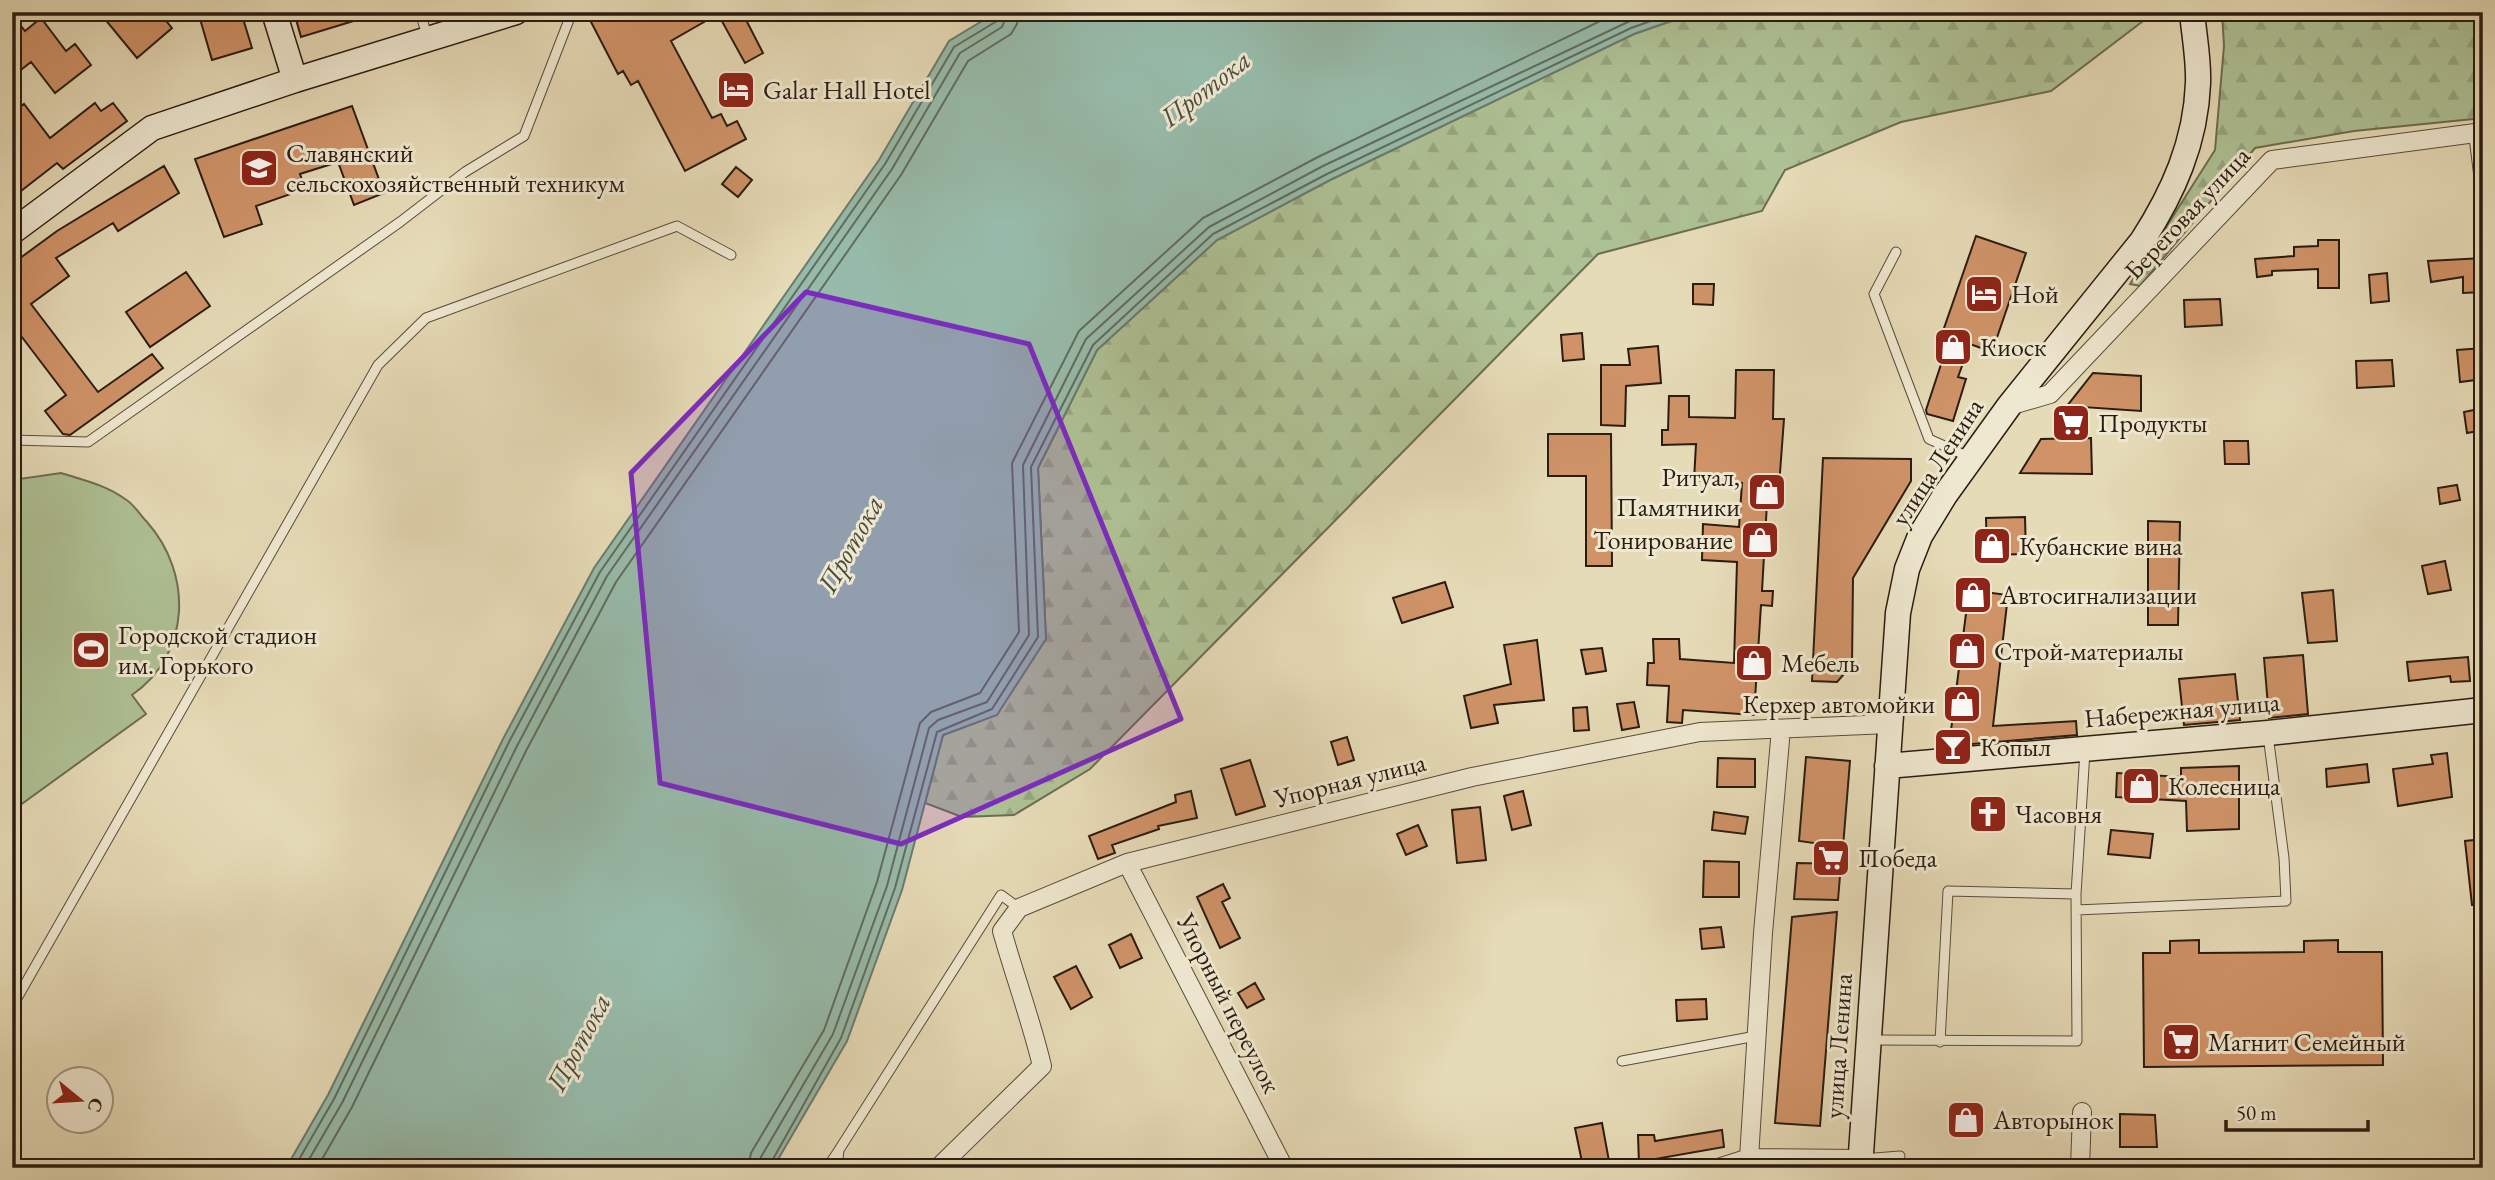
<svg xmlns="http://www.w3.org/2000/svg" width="2495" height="1180" font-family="'EB Garamond',serif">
	<defs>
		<pattern id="forest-firs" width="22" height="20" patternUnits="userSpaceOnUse" patternTransform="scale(1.75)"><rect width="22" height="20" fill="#aec194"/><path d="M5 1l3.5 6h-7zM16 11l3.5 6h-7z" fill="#96a57f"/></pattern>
	</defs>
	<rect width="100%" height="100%" fill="#e6dbb7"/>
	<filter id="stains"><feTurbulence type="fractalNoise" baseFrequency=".00286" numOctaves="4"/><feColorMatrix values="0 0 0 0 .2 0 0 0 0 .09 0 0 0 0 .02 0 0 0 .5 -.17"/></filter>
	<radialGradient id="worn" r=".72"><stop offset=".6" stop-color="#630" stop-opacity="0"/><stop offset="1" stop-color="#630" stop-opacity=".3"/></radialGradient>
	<path fill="url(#forest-firs)" stroke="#6c6e52" stroke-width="2" d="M1697,12H2147V18L2051,91L1901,122L1785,170L1762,211L1598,254L1090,769L1014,815L962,817L925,803L943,735L983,720L1046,639L1038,468L1097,350L1217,240L1330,180L1634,34Z
		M2222,12H2483V118L2354,131L2255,148L2140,286L2130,284L2215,150L2224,46Z"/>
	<path fill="#aec194" stroke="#6c6e52" stroke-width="2" d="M61,473C83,480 106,485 125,499C134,504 140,515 147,522C193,574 191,654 132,695L146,714L12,811V480Z"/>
	<path fill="#97bbaa" stroke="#6b7b6d" stroke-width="2" d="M997,12H1697L1634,34L1330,180L1217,240L1097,350L1038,468L1046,639L997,715L943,735L902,890L847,1041L773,1168H286L328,1095L503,739L594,568L879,160L949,41Z"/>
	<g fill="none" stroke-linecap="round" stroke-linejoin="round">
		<path stroke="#606c5e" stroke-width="2" d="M294,1168L334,1099L509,742L600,572L885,164L954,47L997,21L1000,12
			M304,1168L342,1103L517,746L607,576L892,169L960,53L1002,27L1008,12
			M317,1168L352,1107L526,751L616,582L901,175L968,61L1011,34L1017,24L1019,12
			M748,1168L751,1153L824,1030L877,882L920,723L931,712L980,693L1019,632L1012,463L1079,331L1203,218L1318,157L1619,12
			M759,1168L761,1157L833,1034L887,886L929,728L938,720L987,702L1029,635L1023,465L1086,339L1209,227L1323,166L1649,12
			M768,1168L841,1038L895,888L937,732L992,709L1038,637L1031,467L1093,345L1213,234L1327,174L1631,28L1676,12"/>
	</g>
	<path fill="#d09368" stroke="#2a1c11" stroke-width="2" d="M99,12H135L142,21L153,12H159L172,28L137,58Z
		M198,12H241L252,48L212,60Z
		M294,12H370V16L301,37Z
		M606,12H742L763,53L745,63L718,14L671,41L712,118L721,114L727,126L737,121L746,139L685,171L638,81L631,85L623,71L618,74L590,20Z
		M12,14L25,31L41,18L66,51L75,44L91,65L55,93L31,62L12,77Z
		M95,103L101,111L113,103L127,121L63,169L57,163L12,198V113L24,104L50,138Z
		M352,106L384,193L354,205L338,162L300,174L305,189L256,206L262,224L224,237L195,159Z
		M164,166L179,193L118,231L113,223L56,258L69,276L31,304L98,392L152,354L163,368L70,435L63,434L45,411L66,395L12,324V264L57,231Z
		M736,167L752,180L738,197L722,184Z
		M1976,236L2026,253L1992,352L1970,344L1958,377L1966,379L1953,421L1927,414L1926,410L1950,337L1942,334Z
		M2318,240H2339V288H2318V269L2272,271V275L2257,277L2255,259L2294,256V247L2318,246Z
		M2483,258V292L2463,293V277L2431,282L2428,261Z
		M186,272L210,306L150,347L126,312Z
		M2387,273L2389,301L2371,303L2369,275Z
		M1693,284H1714L1713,305L1693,304Z
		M2220,299L2222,325L2185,327L2184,300Z
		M1582,333L1584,359L1563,361L1561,335Z
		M1658,346L1661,383L1626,386L1625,426L1601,425V365H1630L1628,349Z
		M2483,348V379L2460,382L2457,350Z
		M2392,360L2394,386L2357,388L2356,361Z
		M1736,370H1774L1773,419H1784L1779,486L1768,485L1762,591H1773L1772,606L1761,605L1754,715L1683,710L1682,723L1667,722L1669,686L1647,685L1648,663H1654L1653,639H1679L1680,659L1734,663L1737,562L1702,560L1703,524L1739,527L1742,483L1694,480L1696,444L1662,445V430H1668L1669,396H1689V417L1735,418Z
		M2093,373L2141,376V411L2067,406Z
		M2483,408V430L2467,433L2464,412Z
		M1548,434H1611L1612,566H1586V476H1548Z
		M2091,438L2092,474L2020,473L2041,439Z
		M2224,441H2248L2249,464H2225Z
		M1823,458L1911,459V481L1853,578L1852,665L1837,682L1812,681Z
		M2457,485L2460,500L2440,504L2438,488Z
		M2025,517L2026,554L1987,555L1986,518Z
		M2148,521L2180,522L2178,625H2148Z
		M2445,561L2451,590L2428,594L2422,566Z
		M1445,582L1453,607L1402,623L1393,598Z
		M1969,590L2008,595L1993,726L2076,721L2077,735L1949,746Z
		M2333,590L2337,641L2308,643L2302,593Z
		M1537,640L1544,700L1494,705L1498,723L1471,728L1464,696L1511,684L1504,645Z
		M1602,648L1606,671L1586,674L1581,650Z
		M2303,655L2308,714L2269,718L2264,658Z
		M2468,657L2470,681L2451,682L2450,676L2409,681L2407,662Z
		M2235,674L2240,720L2184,725L2179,679Z
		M1634,702L1639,727L1622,730L1617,704Z
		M1587,707L1589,730L1574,731L1573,708Z
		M1347,737L1354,760L1338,765L1331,742Z
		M2447,753L2452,797L2398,806L2393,769L2433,764L2431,755Z
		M1806,757L1850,761L1843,847L1799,841Z
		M1718,758L1755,759V787H1717Z
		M1250,760L1265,806L1236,815L1221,769Z
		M2367,764L2369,782L2327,787L2326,769Z
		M2239,766V829L2187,831L2186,801L2116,797L2117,773L2181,777V768Z
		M1191,791L1197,818L1158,826L1159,829L1112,845L1115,853L1098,859L1089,836L1176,802L1175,795Z
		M1523,791L1531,825L1512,830L1504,796Z
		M1974,801L1995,802L1994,827L1973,826Z
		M1480,807L1486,860L1457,863L1452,810Z
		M1714,812L1748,817L1745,834L1712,830Z
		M1418,825L1427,846L1406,855L1397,834Z
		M2111,830L2153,834L2150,858L2108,854Z
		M2483,839V905H2472L2465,841Z
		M1704,861L1739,862V897H1703Z
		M1797,863L1841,864L1838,900L1794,899Z
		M1223,884L1230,898L1222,902L1240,938L1220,948L1197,897Z
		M1837,912L1820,1126L1775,1123L1792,917Z
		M1721,927L1724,947L1702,949L1700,929Z
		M1131,934L1142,958L1120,968L1109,945Z
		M2199,940V953L2304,952V941L2338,940V952H2382L2383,1065L2144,1067L2143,953H2170V941Z
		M1076,966L1092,997L1071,1009L1054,977Z
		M1255,983L1264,999L1247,1008L1238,993Z
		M1706,999L1707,1019L1677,1021L1676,1000Z
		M2120,1114L2155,1115L2157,1147H2120Z
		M1602,1123L1609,1161L1583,1167L1575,1128Z
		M1722,1130L1724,1147L1655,1159V1163L1639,1164L1638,1135H1654L1655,1141Z"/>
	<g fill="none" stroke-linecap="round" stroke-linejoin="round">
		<defs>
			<path id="lane" d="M420,12L428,39
				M1896,252L1874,294L1929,439L1969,457
				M12,440L88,442L400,222L465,172L524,136L572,12
				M2076,910L2286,901L2284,858L2268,735
				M12,1007L378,365L426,318L677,226L731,255
				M1871,1040L2077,1041L2076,894L2085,751
				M1940,1042L1948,891L2076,894
				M1622,1061L1756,1036
				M839,1150L1001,895L1019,908
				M1862,1159L1900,1156
				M827,1168L839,1150L837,1168"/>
			<path id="street" d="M2478,133L2483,173
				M2009,406L2050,394L2272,160L2483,132
				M1127,863L1284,1168
				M1749,1158L1763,933L1781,729
				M938,1168L1042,1066C1031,1020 1015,977 1002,931L1019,908L1127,863L1472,777L1700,732L1889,724
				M1718,1168L1749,1158L1860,1159
				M2080,1168L2082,1112"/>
			<path id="secondary" d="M274,12L295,80
				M12,232L152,128L295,80L516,12
				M1887,766L2268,733L2483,710
				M1860,1168L1898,613L1907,569L1920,536L1945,495L2009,406L2142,241C2173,193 2196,142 2198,83C2199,60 2194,35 2192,12"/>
		</defs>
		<use href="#lane" stroke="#594c3a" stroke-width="11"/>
		<use href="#street" stroke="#594c3a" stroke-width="20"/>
		<use href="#secondary" stroke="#2a1c11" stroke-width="27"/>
		<use href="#lane" stroke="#efe8d0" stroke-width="9"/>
		<use href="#street" stroke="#efe8d0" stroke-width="18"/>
		<use href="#secondary" stroke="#efe8d0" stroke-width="24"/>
	</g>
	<path fill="#7b2cbf" fill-opacity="0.2" stroke="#7b2cbf" stroke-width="5" stroke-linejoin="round" d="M806,292L1029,344L1181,719L901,844L660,783L631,473Z"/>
	<defs>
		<symbol id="hotel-square" viewBox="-11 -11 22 22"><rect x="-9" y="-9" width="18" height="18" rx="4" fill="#8f2418" stroke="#efe8d0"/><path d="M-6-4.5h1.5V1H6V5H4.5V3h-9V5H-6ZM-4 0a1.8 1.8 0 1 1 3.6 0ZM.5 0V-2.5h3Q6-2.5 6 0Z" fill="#fff"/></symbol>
		<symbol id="university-square" viewBox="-11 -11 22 22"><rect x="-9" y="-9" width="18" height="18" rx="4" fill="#8f2418" stroke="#efe8d0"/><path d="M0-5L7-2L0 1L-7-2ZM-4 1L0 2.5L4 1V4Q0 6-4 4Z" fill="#fff"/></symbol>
		<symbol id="shop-square" viewBox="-11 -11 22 22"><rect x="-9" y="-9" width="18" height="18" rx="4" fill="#8f2418" stroke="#efe8d0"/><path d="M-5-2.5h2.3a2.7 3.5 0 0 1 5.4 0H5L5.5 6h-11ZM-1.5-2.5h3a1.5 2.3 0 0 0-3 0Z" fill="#fff"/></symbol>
		<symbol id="supermarket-square" viewBox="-11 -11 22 22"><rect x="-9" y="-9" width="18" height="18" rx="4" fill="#8f2418" stroke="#efe8d0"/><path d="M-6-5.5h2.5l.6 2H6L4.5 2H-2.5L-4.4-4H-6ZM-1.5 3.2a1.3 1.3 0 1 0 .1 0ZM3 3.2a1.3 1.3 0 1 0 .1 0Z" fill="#fff"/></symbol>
		<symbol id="stadium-square" viewBox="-11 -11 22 22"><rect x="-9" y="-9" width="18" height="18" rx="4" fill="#8f2418" stroke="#efe8d0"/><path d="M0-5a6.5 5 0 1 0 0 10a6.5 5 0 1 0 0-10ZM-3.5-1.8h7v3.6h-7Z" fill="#fff"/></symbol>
		<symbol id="bar-square" viewBox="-11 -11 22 22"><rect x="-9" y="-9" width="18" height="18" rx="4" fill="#8f2418" stroke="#efe8d0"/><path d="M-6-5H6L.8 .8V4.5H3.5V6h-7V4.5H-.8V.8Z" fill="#fff"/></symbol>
		<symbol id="church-square" viewBox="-11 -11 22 22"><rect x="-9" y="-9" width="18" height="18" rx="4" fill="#8f2418" stroke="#efe8d0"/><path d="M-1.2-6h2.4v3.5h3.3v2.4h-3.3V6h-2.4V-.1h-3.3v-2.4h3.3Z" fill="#fff"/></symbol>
	</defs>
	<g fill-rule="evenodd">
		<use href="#hotel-square" x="714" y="68" width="44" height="44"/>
		<use href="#university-square" x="237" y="146" width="44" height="44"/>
		<use href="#hotel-square" x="1962" y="272" width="44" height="44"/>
		<use href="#shop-square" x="1931" y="325" width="44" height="44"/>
		<use href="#supermarket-square" x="2049" y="401" width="44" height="44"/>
		<use href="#shop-square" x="1745" y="470" width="44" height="44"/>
		<use href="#shop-square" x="1738" y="518" width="44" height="44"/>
		<use href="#shop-square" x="1970" y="524" width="44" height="44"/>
		<use href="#shop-square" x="1951" y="573" width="44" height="44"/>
		<use href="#stadium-square" x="69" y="628" width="44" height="44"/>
		<use href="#shop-square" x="1945" y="629" width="44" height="44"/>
		<use href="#shop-square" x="1732" y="641" width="44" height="44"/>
		<use href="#shop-square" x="1940" y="682" width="44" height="44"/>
		<use href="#bar-square" x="1931" y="725" width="44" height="44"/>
		<use href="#shop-square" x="2119" y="764" width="44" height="44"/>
		<use href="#church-square" x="1966" y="792" width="44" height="44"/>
		<use href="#supermarket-square" x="1809" y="836" width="44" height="44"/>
		<use href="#supermarket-square" x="2159" y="1020" width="44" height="44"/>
		<use href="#shop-square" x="1944" y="1098" width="44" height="44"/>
	</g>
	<g text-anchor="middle" stroke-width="6" stroke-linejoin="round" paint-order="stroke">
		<g font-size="26" fill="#2a1c11" stroke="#efe8d0" text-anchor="start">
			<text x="763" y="99">Galar Hall Hotel</text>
			<text x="286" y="162">Славянский<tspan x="286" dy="30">сельскохозяйственный техникум</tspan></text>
			<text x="2011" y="303">Ной</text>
			<text x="1980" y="356">Киоск</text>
			<text x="2098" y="432">Продукты</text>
			<text x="1740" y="486" text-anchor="end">Ритуал,<tspan x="1740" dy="30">Памятники</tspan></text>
			<text x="1733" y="549" text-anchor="end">Тонирование</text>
			<text x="2019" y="555">Кубанские вина</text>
			<text x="2000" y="604">Автосигнализации</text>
			<text x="118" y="644">Городской cтадион<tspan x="118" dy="30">им. Горького</tspan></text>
			<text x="1994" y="660">Строй-материалы</text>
			<text x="1781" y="672">Мебель</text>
			<text x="1935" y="713" text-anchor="end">Керхер автомойки</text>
			<text x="1980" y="756">Копыл</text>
			<text x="2168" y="795">Колесница</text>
			<text x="2015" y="823">Часовня</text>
			<text x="1858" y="867">Победа</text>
			<text x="2208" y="1051">Магнит Семейный</text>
			<text x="1993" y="1129">Авторынок</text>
		</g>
		<g font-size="26" fill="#2a1c11" stroke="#efe8d0">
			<text transform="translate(2187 213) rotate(-47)" y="9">Береговая улица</text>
			<text transform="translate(1937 462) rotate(-57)" y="9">улица Ленина</text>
			<text transform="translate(2182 710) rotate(-5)" y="9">Набережная улица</text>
			<text transform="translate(1350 780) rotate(-14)" y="9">Упорная улица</text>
			<text transform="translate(1229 1003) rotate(63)" y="9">Упорный переулок</text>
			<text transform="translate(1838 1046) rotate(-86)" y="9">улица Ленина</text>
		</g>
		<g font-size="28" font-style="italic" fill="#4b4c3f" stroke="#efe8d0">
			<text transform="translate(1205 88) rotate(-38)" y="10">Протока</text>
			<text transform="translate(850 544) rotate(-61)" y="10">Протока</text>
			<text transform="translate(578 1042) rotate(-62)" y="10">Протока</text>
		</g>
	</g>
	<rect width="2495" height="1180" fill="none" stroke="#e6dbb7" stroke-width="42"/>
	<rect x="14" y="14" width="2467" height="1152" fill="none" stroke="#2a1c11" stroke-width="3.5"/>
	<rect x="21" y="21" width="2453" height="1138" fill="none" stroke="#2a1c11" stroke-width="2"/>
	<g transform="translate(80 1100) rotate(108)"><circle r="33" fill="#efe8d0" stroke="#a09684" stroke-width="2"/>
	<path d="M0-5L12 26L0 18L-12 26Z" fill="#8f2418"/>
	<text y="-10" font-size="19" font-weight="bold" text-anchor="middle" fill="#2a1c11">С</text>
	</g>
	<path d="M2226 1120v10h142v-10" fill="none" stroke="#2a1c11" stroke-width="3.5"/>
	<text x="2236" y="1120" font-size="21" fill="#2a1c11" stroke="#efe8d0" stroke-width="5" paint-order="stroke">50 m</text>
	<rect width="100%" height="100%" filter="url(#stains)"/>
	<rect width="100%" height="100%" fill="url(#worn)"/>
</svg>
